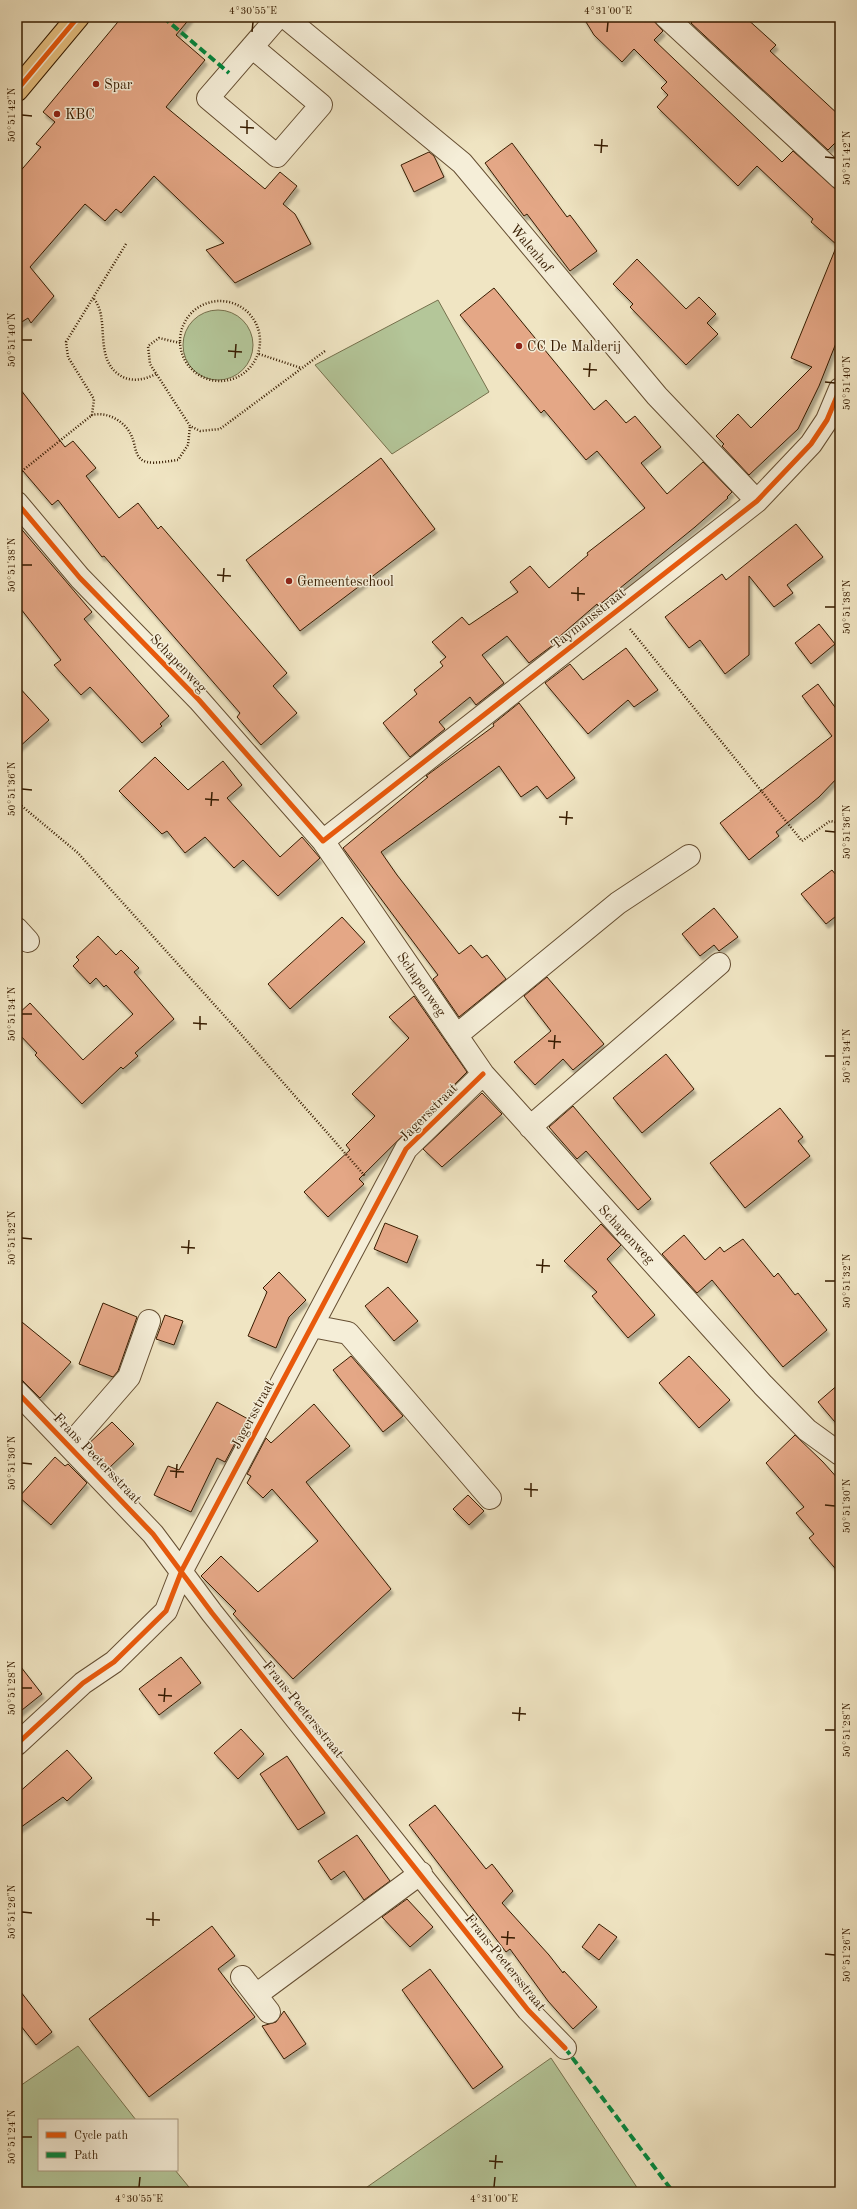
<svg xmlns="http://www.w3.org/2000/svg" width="857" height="2209" font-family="'Old Standard TT',serif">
	<defs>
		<filter id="shadow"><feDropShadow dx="2.5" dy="4.5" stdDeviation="1" flood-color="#0004"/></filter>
	</defs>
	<rect width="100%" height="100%" fill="#f0e5c3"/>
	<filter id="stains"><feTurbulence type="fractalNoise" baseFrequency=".005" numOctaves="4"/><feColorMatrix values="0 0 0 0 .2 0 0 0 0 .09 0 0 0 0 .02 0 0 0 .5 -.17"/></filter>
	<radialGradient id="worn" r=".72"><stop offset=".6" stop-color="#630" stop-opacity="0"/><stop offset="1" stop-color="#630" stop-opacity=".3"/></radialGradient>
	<path fill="#b4c699" stroke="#76714d" d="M438,300L489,392L392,454L315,365Z
		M183 345a35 35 0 1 1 70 0a35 35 0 1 1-70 0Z
		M78,2046L136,2120H39V2170H175L193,2192H17V2088Z
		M551,2058L640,2192H360Z"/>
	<path fill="#e4a786" stroke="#371c01" filter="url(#shadow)" d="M122,17H191L176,35L205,60L166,107L265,189L280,172L297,186L283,204L295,214L311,244L235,283L206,250L224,243L154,176L121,213L116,209L105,221L85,204L30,267L54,296L31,323L28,318L17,325V175L41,147L36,144L55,122L43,112Z
		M583,17H650L663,31L654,40L782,162L793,151L840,193V333L819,386L798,429L749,475L722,446L724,444L716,436L738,414L751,428L812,367L791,358L837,245L811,222L813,219L757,166L738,186L657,107L668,95L661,88L667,82L634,49L622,62L594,35Z
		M697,17H745L776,45L770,51L840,116V138L828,150L691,23Z
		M512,143L567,217L570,215L597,251L570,271L527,214L524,216L485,163Z
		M429,152L434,156L444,177L414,192L401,165Z
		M637,259L686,309L699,297L716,314L707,323L718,334L686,365L630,307L633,304L613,284Z
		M494,288L594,410L606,400L626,423L635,416L661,447L641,463L667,494L703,462L732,492L727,497L728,498L695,527L598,606L597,604L552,643L553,645L529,663L507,636L482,655L504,683L476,705L470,697L439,722L445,729L410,757L383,723L417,694L414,690L443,666L440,662L446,657L432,642L462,617L469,625L518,592L510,582L530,566L549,588L588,555L587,553L645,508L597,451L586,460L544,410L541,413L460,315Z
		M17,385L65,447L73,441L96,468L86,476L119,518L138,503L158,529L161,526L287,673L273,686L297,713L261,745L237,717L240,713L104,556L102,557L58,500L52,505L17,464Z
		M381,458L435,529L300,631L246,560Z
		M17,524L92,612L84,619L169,716L160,724L162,726L142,743L90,687L81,695L54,665L61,660L17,604Z
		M796,524L823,557L787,585L793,593L774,607L749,576V655L725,674L700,640L689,648L665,617L722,574L726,580Z
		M819,624L835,644L811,664L795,643Z
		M626,648L658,690L634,707L628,700L588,734L545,683L570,664L583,680Z
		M818,684L840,714V775L819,797L776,832L779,836L749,860L720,823L832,736L802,696Z
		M17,685L49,720L17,749Z
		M519,703L575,778L547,799L537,786L521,797L499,766L381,852L397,875L459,954L471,945L482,958L487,955L506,979L459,1017L433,979L438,975L343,848L428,777L426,776L494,726L493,724Z
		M155,757L188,790L223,761L242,785L227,798L280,857L302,837L320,858L278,896L243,860L234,868L205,837L185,853L167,831L162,834L119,791Z
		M832,870L840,880V913L826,924L801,894Z
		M714,908L738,937L719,951L714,945L700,956L682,934Z
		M342,917L365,942L290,1009L268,984Z
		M98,936L116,955L121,950L139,968L134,972L174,1019L135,1053L138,1056L123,1069L121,1067L82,1104L35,1055L37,1053L17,1032V1015L30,1003L83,1060L133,1014L106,985L104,987L96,978L90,984L73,966L79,960L76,957Z
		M547,977L604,1044L573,1070L563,1059L535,1085L514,1062L551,1031L524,996Z
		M414,996L467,1072L359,1179L364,1184L328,1217L304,1192L350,1150L346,1145L375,1116L352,1094L409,1038L389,1017Z
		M666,1054L694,1089L642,1133L613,1098Z
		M482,1093L502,1114L442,1167L423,1149Z
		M573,1106L651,1199L638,1210L586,1151L577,1159L549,1127Z
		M780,1108L803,1137L798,1141L810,1156L745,1208L710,1163Z
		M385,1223L418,1236L407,1263L374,1249Z
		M601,1224L621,1245L607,1259L655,1315L628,1338L592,1296L597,1292L564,1261Z
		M684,1235L705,1260L720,1247L724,1252L743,1239L774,1277L778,1273L795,1295L798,1293L827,1330L783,1367L712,1280L697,1293L662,1254Z
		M279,1272L306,1300L289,1317L276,1348L248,1336L267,1292L263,1288Z
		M388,1287L418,1321L394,1341L365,1306Z
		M103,1303L137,1317L118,1371L113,1377L79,1364Z
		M165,1315L183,1321L174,1345L156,1339Z
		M17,1318L71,1362L40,1398L17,1375Z
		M351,1356L403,1416L383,1432L333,1370Z
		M689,1356L730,1400L699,1428L659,1383Z
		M840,1383V1428L818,1402Z
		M217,1402L248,1419L225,1462L217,1458L191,1512L154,1495L168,1466L179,1470Z
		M314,1404L350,1446L306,1482L391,1589L293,1679L233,1614L236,1611L201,1576L221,1556L258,1592L318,1541L272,1489L263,1498L247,1483L251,1476L247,1474L266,1438L271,1443Z
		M112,1422L134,1444L109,1468L86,1446Z
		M795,1435L823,1462L840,1481V1574L809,1538L814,1534L796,1513L804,1507L766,1463Z
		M55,1457L65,1466L68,1464L87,1483L51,1525L19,1497Z
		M468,1495L484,1511L469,1525L453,1509Z
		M181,1657L201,1683L159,1715L139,1689Z
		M17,1662L42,1694L17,1714Z
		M241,1729L264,1754L238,1779L214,1753Z
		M67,1750L92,1778L67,1801L63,1797L17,1830V1794Z
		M287,1756L325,1813L298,1830L260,1774Z
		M435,1805L486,1869L492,1864L513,1891L502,1903L549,1955L563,1973L564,1971L597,2007L573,2029L548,2001L510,1949L506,1952L409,1825Z
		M357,1835L390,1881L364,1900L344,1871L331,1880L318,1861Z
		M407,1899L433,1927L410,1947L382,1917Z
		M599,1924L617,1937L599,1960L582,1947Z
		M212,1926L235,1956L218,1969L255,2017L149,2097L89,2019Z
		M430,1969L503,2067L473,2089L402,1990Z
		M17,1987L52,2032L36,2045L17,2021Z
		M284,2011L306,2044L284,2059L262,2026L276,2022Z"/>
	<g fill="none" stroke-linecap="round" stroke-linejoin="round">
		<defs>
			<path id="minor" d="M285,17L462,163L657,396L757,501
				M666,17L840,178
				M252,47L321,105L277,156L208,98L278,17
				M17,503L80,578L199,700L323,841L483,1074L763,1385L807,1430L840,1454
				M323,841L757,501L811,444L827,420L840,389
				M17,929L28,941
				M457,1035L618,903L689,856
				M530,1127L719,964
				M312,1326L348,1333L490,1498
				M17,1392L153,1534L212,1613L528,2010L565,2048
				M69,1446L129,1377L149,1321
				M17,1744L83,1683L114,1662L166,1611L182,1570L406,1149L483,1074
				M242,1977L269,2012
				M256,1995L421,1873"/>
			<path id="major" d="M17,90L78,17"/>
		</defs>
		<use href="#minor" stroke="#654e32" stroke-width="24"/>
		<use href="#major" stroke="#371c01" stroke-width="24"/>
		<path stroke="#371c01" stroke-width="2.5" stroke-dasharray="1 2" stroke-linecap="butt" d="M126,244L66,342L68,357L94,399L92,415C108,411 126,422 132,437C136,445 134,459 147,462C155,464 169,461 178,460L188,445L190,426
			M94,299C110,318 94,356 118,374C130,383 144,380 156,374
			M180 341a40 40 0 1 1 80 0a40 40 0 1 1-80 0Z
			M180,343L159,338L148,346L150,364L190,426L200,431L220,429L325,351
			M259,354L301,368
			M17,475L92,415
			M630,629L802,841L830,821L840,823
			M17,802L78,853L238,1031L365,1176"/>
		<use href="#minor" stroke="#f5eed8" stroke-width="22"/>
		<use href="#major" stroke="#e8c282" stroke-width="22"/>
		<path stroke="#00873e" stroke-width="4" stroke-dasharray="8 4" stroke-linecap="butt" d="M163,17L229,73
			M565,2048L673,2192"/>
		<defs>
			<path id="cycleway" d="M17,90L78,17
				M17,503L80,578L199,700L323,841L757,501L811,444L827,420L840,389
				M17,1392L153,1534L212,1613L528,2010L565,2048
				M17,1744L83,1683L114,1662L166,1611L182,1570L406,1149L483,1074"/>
		</defs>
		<use href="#cycleway" stroke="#f5eed8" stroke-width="8"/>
		<use href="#cycleway" stroke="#e8590c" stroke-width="5"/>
	</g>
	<path fill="none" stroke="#371c01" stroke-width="1.5" d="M252,32L253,22M607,32L608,22M22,115L32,116M240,127L254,128M247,134V120M594,145L608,146M601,153L602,139M825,157L835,158M22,340H32M228,351L242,352M235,358L236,344M583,369L597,370M589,377L590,363M825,382L835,383M22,565H32M217,575L231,576M223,582L224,568M571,593L585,594M578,601V587M825,607H835M22,789L32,790M205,799L219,800M211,806L212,792M559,817L573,818M566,825L567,811M825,831L835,832M22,1014H32M193,1023L207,1024M200,1030V1016M548,1041L561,1042M554,1049L555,1035M825,1056H835M22,1238L32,1239M181,1247L195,1248M188,1254L189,1240M536,1265L550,1266M542,1273L543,1259M825,1281H835M22,1463L32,1464M170,1471L184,1472M176,1478L177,1464M524,1489L538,1490M531,1497V1483M825,1505L835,1506M22,1688H32M158,1695L172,1696M164,1702L165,1688M512,1713L526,1714M519,1721L520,1707M825,1730H835M22,1912L32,1913M146,1919L160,1920M153,1926V1912M501,1937L515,1938M507,1945L508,1931M825,1954L835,1955M22,2137H32M489,2161L503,2162M495,2169L496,2155M139,2187L140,2177M494,2187L495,2177"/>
	<g fill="#8f2418" stroke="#f5eed8" stroke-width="1.5">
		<circle cx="96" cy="84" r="4"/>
		<circle cx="57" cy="114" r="4"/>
		<circle cx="519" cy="346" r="4"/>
		<circle cx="289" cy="581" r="4"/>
	</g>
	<g text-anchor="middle" stroke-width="3" stroke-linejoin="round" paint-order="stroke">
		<g font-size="14" fill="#371c01" stroke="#f5eed8" text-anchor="start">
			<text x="104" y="89">Spar</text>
			<text x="65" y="119">KBC</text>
			<text x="527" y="351">CC De Malderij</text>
			<text x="297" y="586">Gemeenteschool</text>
		</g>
		<g font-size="14" fill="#371c01" stroke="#f5eed8">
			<text transform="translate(532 248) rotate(50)" y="5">Walenhof</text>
			<text transform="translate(588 618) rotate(-38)" y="5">Taymansstraat</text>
			<text transform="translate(179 663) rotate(46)" y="5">Schapenweg</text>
			<text transform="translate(422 984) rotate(55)" y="5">Schapenweg</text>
			<text transform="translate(428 1112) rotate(-45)" y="5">Jagersstraat</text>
			<text transform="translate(627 1234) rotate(47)" y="5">Schapenweg</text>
			<text transform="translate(252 1414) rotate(-62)" y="5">Jagersstraat</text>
			<text transform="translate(98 1458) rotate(46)" y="5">Frans Peetersstraat</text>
			<text transform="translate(304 1709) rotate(51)" y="5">Frans Peetersstraat</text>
			<text transform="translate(506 1962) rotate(51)" y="5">Frans Peetersstraat</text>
		</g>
	</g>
	<rect width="857" height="2209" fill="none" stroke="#f0e5c3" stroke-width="44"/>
	<rect x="38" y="2119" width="140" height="52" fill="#f5eed8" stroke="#a99a82"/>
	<rect x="46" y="2132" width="20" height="6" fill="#e8590c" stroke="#a99a82"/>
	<text x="74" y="2139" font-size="12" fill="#371c01">Cycle path</text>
	<rect x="46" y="2152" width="20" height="6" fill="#00873e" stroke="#a99a82"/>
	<text x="74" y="2159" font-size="12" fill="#371c01">Path</text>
	<rect x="22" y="22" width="813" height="2165" fill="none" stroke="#371c01" stroke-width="1.5"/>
	<g font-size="10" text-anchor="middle" fill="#371c01">
		<text x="253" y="14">4°30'55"E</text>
		<text x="608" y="14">4°31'00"E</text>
		<text transform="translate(11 115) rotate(-90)" y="4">50°51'42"N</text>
		<text transform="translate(846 158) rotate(-90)" y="4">50°51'42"N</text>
		<text transform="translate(11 340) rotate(-90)" y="4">50°51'40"N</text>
		<text transform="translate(846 383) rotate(-90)" y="4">50°51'40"N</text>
		<text transform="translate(11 565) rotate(-90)" y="4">50°51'38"N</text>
		<text transform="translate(846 607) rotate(-90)" y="4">50°51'38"N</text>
		<text transform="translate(11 789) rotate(-90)" y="4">50°51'36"N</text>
		<text transform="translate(846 832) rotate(-90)" y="4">50°51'36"N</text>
		<text transform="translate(11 1014) rotate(-90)" y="4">50°51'34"N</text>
		<text transform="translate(846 1056) rotate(-90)" y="4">50°51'34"N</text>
		<text transform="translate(11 1238) rotate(-90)" y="4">50°51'32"N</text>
		<text transform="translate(846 1281) rotate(-90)" y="4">50°51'32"N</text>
		<text transform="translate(11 1463) rotate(-90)" y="4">50°51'30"N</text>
		<text transform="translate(846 1506) rotate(-90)" y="4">50°51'30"N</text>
		<text transform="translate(11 1688) rotate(-90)" y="4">50°51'28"N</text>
		<text transform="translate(846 1730) rotate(-90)" y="4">50°51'28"N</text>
		<text transform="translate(11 1912) rotate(-90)" y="4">50°51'26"N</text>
		<text transform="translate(846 1955) rotate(-90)" y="4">50°51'26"N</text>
		<text transform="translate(11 2137) rotate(-90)" y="4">50°51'24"N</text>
		<text x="139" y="2202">4°30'55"E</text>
		<text x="494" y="2202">4°31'00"E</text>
	</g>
	<rect width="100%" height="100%" filter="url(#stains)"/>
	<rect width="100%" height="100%" fill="url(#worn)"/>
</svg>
